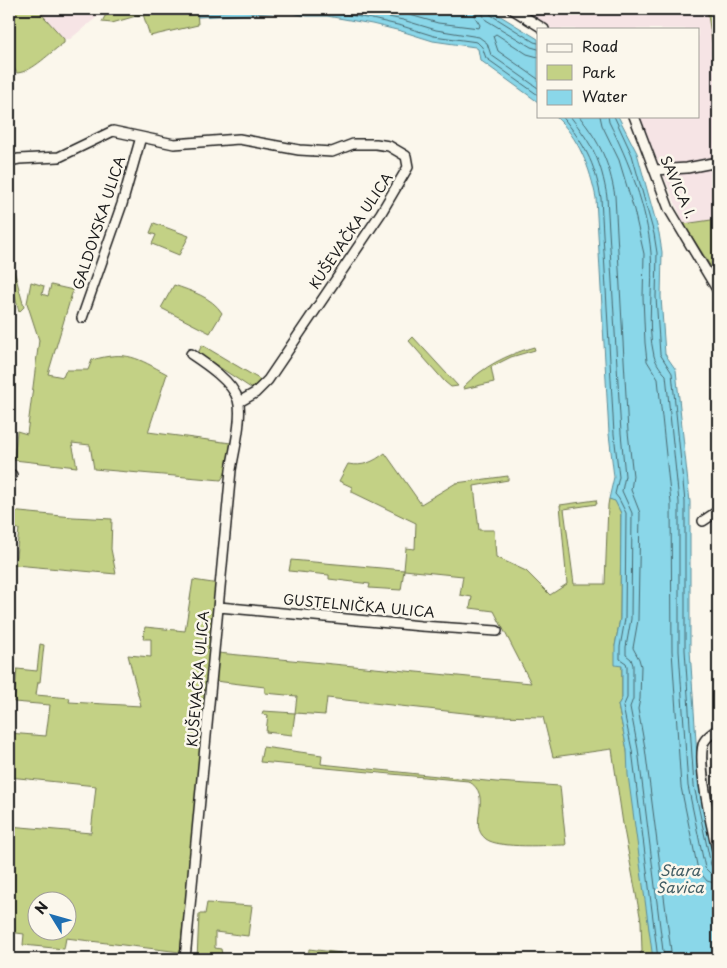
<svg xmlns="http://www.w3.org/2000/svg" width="727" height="968" font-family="'Playpen Sans',sans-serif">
	<rect width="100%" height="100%" fill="#fbf7ec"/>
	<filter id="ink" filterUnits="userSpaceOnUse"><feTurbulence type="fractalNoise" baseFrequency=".02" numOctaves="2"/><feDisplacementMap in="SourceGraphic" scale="10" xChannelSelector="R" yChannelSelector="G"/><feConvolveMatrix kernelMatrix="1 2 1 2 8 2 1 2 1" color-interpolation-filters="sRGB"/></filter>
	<g filter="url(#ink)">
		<path fill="#f6e4e5" d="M37,9H107L70,39H64Z
			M521,9H707L718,78V219L684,224L639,116H698V29H550Z"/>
		<path fill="#c3d185" stroke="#707650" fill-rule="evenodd" d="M9,9H37L64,39V43C51,51 33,72 17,73L9,61Z
			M116,9H197L198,25L150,36L143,14L112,23L102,22L105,16Z
			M707,9H715L718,29V78Z
			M718,219V278L684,224Z
			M154,223L189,236L179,255L152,244L156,235L150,233Z
			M9,264L13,267L24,307L19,312L9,273Z
			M31,282L44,286L42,294L48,296L51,285L73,290L48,374L63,377L66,370H88L92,360C127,350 137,358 167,374L148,432L231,443L225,474L221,480L94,469L90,445L72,443L77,467L14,460L17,431L27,434L39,340L27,303Z
			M174,285C191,291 212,297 222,313L210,333L161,308Z
			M413,337L458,386L451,387L445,382L409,341Z
			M202,345L264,382L254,390L198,353Z
			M534,347L535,350L511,357L491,367L494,382L464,389L463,387C484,366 506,355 534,347Z
			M385,453L421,504L456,483L508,476V480L474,486L479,530H494L496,557L526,571L550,595L567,584L560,505L596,500L597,504L564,509L574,584H605L608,505L609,499L615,500L621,513L620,619L615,646L622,666V698L618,705L627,750L650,935L718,959H637L642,951L641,921L623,824L612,749L553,757L543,717L492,716L327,698L325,715L295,713L292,735L266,732L268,715L262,714L263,711L295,713L297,696L265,693V687L215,681L218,653L531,683L494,611L470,608L472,597L460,595L463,576L404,570L401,590L369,588L370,584L329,579V575L289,571L291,560L404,570L406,548L415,549L416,523L352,492V487L339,481L348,464C363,467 373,462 385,453Z
			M9,511L73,517L112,519L111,549L116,574L15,565L19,529L9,528Z
			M193,580L219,584L180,952L66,938L64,949L23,945L24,934L9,932V826L91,833L96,786L9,777V733L46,736L50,705L14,702L17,669L37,671L40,644L44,645L40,682H38L36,695L70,698L69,702L141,706L128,655L151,657V639H143L145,627L185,631ZM38,900H68V930H38Z
			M263,747L322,755L321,764L496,782L560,786L566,845C549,845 499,849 486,839C466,824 495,796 468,781L260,762Z
			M207,903L252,906L248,936L215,932V948L221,949L223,959H197L199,914H205Z
			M309,949L341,953L340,959H308Z"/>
		<path fill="#8ad7e9" stroke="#5e8c97" d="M197,9H489L538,39V102L480,60L478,49L475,47L433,41L401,31L372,24L327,16H307L288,12L198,17Z
			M555,116H618L637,153L659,233L662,252L661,297L665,354L676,370L690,502V650L699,786L718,876V959H653L628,775L627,750L618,705L622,698V666L615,665V646L620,619L621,513L615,501L609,499L614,477L609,434L596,198C590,168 579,138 555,116Z"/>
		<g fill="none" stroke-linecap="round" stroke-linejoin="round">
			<path stroke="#48676e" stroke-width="1" d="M201,9L204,12L263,9
				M298,9L308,11H327L372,19L402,26L434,36L477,42L482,47L486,58L538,95
				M351,9L403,20L436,30L479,37L487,43L491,55L538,88
				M389,9L438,23L479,28L480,25L475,17L474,9
				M482,9L483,15L486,20L531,47L538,49
				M488,9L491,15L534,42L538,43
				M538,57L527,54L496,34L493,36L498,51L538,79
				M562,116C585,146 594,160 601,198L614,434L619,477L615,494L619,499L626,513L625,619L620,647V659L626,663L627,666V698L623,707L632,750L658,959
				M570,116C593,146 601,160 607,197L621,433L625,476L622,491L632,513L631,619L626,647V655L631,659L633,665V699L630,707L638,749L664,959
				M579,116C601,144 609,162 615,196L628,432L633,476L631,490L640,513L638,620L633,648L639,659L641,666L640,699L638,709L645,748L672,959
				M600,116L602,125L619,160L634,210L644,254L643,297L645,343L647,361L658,379L671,503L672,651L681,787L698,870L707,881L718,884
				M608,116L609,122C629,162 647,207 651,253C654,286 646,323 654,356C656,363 661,370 666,375L679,502V651L688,786L705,868L711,874L718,876
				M614,116L632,155L654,234L657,253L656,297L660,354L672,373L685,502V650L694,786L711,865L714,869L718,870"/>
			<defs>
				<path id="minor" d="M512,9L544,29
					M634,116L669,209L718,291
					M9,161L19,159L59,157L113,131L174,144L239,139L299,150L332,152L353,144H376L389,146L406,156L408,167L381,213L268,380L255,393L239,402
					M655,170L687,168L718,162
					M82,318L122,204L141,137
					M9,479L12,475
					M703,521L718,511
					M219,607L421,626L497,631
					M718,729C713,733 707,736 704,742C696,760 713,833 718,854
					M185,959L231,470C234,452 243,416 238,400C233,382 206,364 191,354"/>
			</defs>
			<use href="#minor" stroke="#1c1c1c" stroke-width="12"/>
			<use href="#minor" stroke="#fbf7ec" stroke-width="9"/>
		</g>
	</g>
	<g text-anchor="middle" stroke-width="5" stroke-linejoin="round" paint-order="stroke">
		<g font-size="14" fill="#1c1c1c" stroke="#fbf7ec">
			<text transform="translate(678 187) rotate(66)" y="5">SAVICA I.</text>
			<text transform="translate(99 223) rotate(-72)" y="5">GALDOVSKA ULICA</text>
			<text transform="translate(351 231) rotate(-56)" y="5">KUŠEVAČKA ULICA</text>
			<text transform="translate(359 606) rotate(5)" y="5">GUSTELNIČKA ULICA</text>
			<text transform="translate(198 679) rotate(-85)" y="5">KUŠEVAČKA ULICA</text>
		</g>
		<g font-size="15" font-style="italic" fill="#425d64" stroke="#fbf7ec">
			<text x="680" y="876">Stara<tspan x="680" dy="17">Savica</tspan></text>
		</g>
	</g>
	<rect width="727" height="968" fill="none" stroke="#fbf7ec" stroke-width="30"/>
	<rect x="15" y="15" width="697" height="938" fill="none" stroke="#1c1c1c" stroke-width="2" filter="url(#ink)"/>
	<rect x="537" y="28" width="162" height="90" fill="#fbf7ec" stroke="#a29f99"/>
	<rect x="547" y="44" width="25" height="8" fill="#fbf7ec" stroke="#a29f99"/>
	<text x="582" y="52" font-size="15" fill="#1c1c1c">Road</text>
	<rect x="547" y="65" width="25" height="15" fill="#c3d185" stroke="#a29f99"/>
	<text x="582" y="78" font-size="15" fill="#1c1c1c">Park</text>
	<rect x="547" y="90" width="25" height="15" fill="#8ad7e9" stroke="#a29f99"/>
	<text x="582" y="102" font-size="15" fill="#1c1c1c">Water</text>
	<g transform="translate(52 916) rotate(307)"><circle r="24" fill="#fbf7ec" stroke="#a29f99"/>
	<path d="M0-4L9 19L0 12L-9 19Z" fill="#1f6fb2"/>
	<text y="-8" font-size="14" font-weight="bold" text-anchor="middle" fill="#1c1c1c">N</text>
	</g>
</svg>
